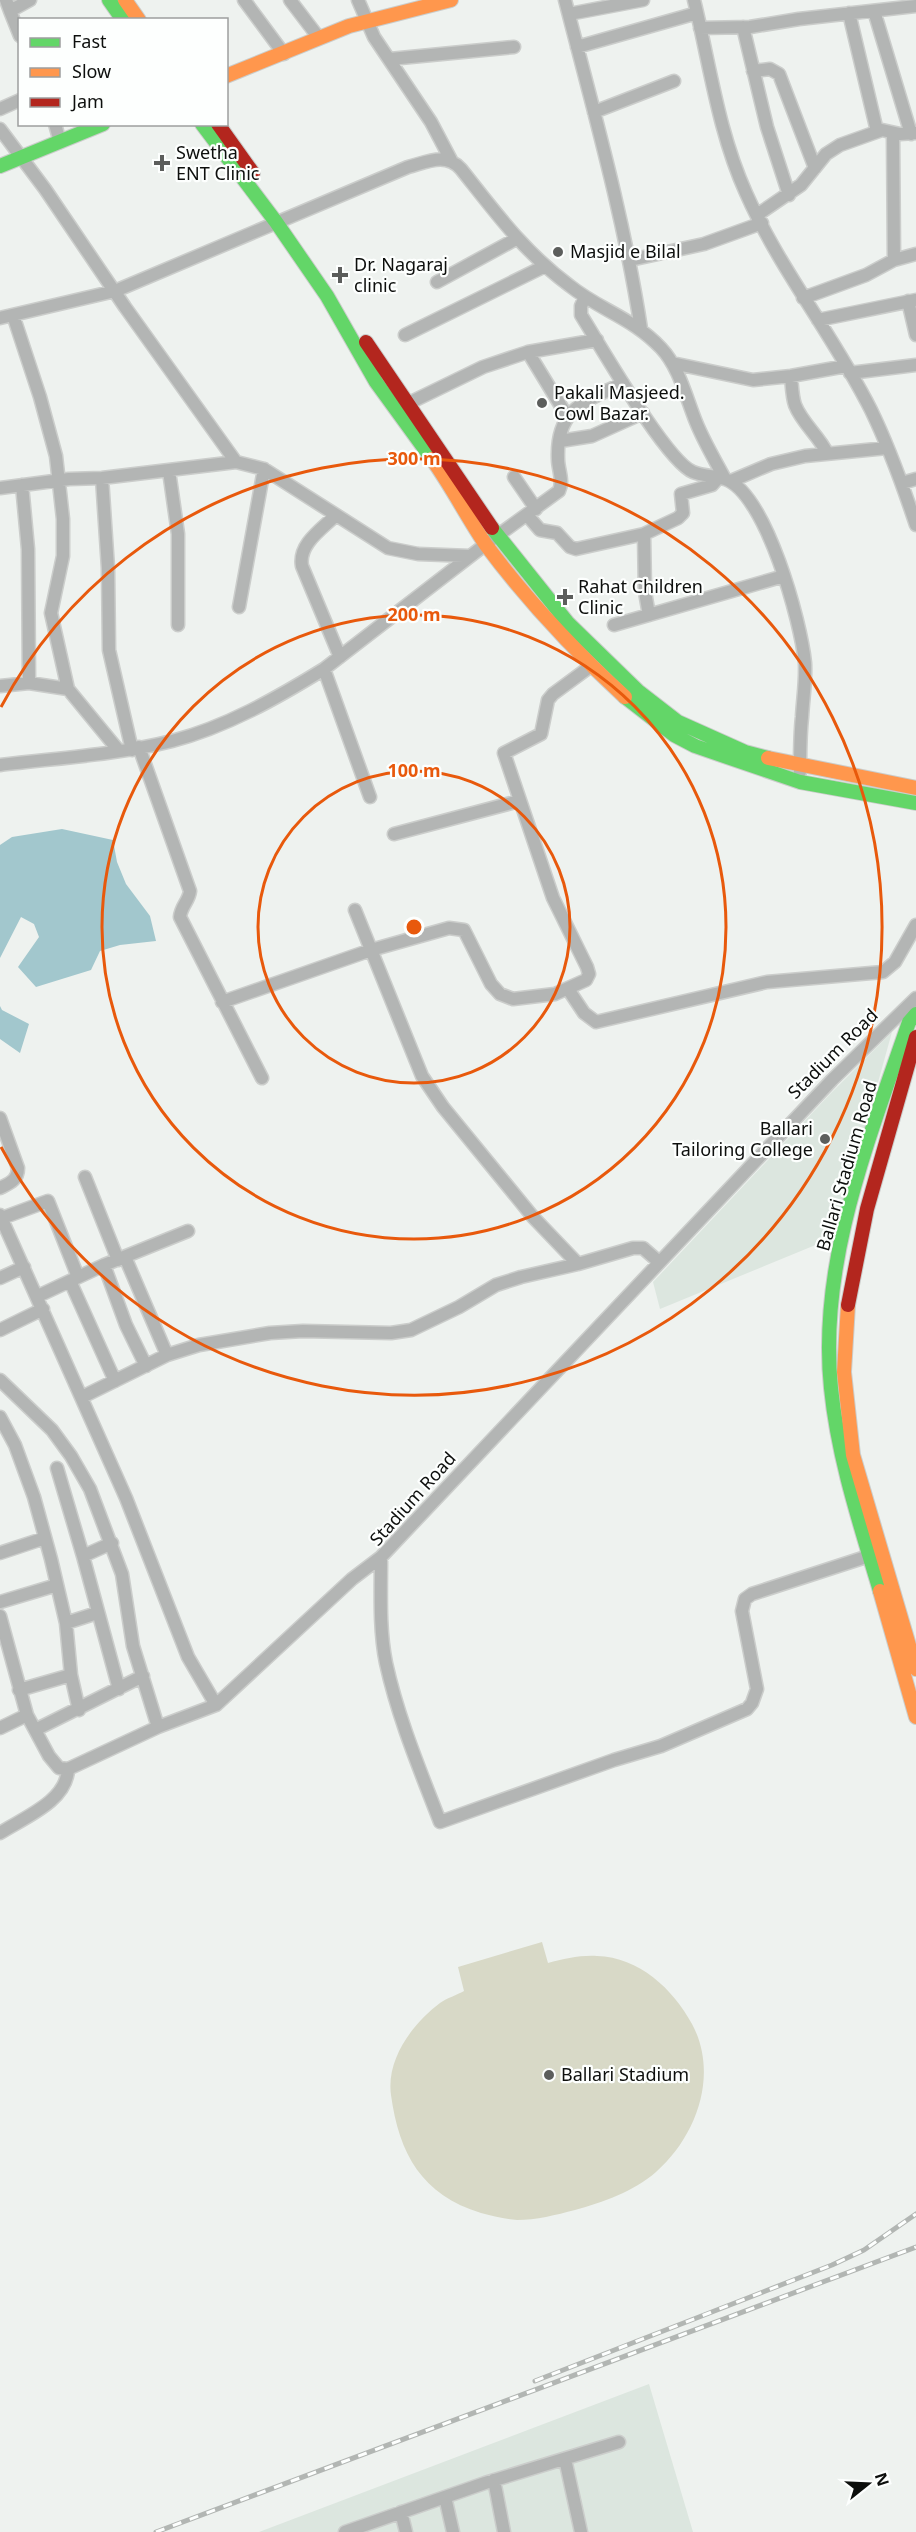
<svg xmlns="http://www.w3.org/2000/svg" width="916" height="2532" font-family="'Noto Sans',sans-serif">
	<rect width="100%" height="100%" fill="#eef2ef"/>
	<path fill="#dce6df" d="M892,1032L835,1237L660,1309L653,1282L830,1094Z
		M649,2384L693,2532H259Z"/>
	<path fill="#d8d9c7" d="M542,1942L548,1963C564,1959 580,1955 597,1956C639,1957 673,1989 692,2024C719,2074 697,2136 656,2172C633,2192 603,2202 575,2210C556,2215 536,2220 517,2220C505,2219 492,2216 481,2213C422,2195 399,2154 391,2095C386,2059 413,2023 440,2003C447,1998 457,1995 464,1991L458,1967Z"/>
	<path fill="#a2c7cd" d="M62,829L113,840L117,862L126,884L150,916L156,941L120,945L100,951L91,970L36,987L18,967L39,937L34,924L21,917L0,958V845L12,837Z
		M0,1006L2,1010L29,1024L20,1053L0,1039Z"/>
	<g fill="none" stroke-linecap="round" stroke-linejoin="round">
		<defs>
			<path id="street" d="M6,0L10,11
				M244,0L284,54
				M290,0L319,38
				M358,0L374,37L431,122L451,160
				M565,0C593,109 624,217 641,329
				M694,0C710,65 718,131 746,193C780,270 834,336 871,410C889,447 903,486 916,525
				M874,11L911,134
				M849,13L877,131
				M569,14L643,0
				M743,27L767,127L789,195
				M700,28L750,27L799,19L916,6
				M20,36L10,11L30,0
				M577,47L697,13
				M390,59L514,47
				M753,71L770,69L779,74L815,168
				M0,109L20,100
				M594,112L674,81
				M55,124L60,142
				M0,129L45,189L125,307L236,462
				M893,133L894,260
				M757,215L801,185L826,154L840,145L882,130L900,134L916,133
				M630,260L704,244L762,223
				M437,282L516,239
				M585,297L581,306V315C600,345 666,461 693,472C703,476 715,476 725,479
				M803,298L866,275L894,260L916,254
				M908,301L916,335
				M13,315L40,397L56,456L63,519V556L51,613L68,689L119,751
				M0,318L115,291L408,167C427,162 446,152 461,169C496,213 524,252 570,286C600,310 633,318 661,348C679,367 686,397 696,422C704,442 715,460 725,479C766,493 801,622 805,663C806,680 803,699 802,717C800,735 800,754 800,772
				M818,320L916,300
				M405,335L545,266
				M528,352L567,416
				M672,363L753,380L791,376L846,366
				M850,373L916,365
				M791,376C792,386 792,396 795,405C802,423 819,436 827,453
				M407,404L483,367L528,352L597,340
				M560,441L592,436L643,413
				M169,471L178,534V625
				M514,477L536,509
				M102,478L108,568L109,650L132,750
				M731,481L771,464L805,456L887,448
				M902,483L916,479
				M22,485L28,549L29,683
				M0,488L69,479L102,478L236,462L264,469L388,548L418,554L470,556
				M336,515C322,529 298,544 302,566L340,657
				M527,515L540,530L557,533L570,547L576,549L644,534L678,518L683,513L681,494L712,485L719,477
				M644,534L645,592L649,615
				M239,607L264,469
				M614,625L784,576
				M324,669L370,797
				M0,686L29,683L68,689
				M139,747L190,891C189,901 181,906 180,917L262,1078
				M0,765C57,758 116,755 172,741C226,727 277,698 324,669L486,544L559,491C564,480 558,470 558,459C556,408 585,402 623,383
				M394,834L519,801
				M355,910L422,1076L443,1107L533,1217L578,1264
				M568,989L584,1013L596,1022L767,982L883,972L895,962L916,925
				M222,1002L371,950L449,928L464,930L491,984L500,994L513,999L555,994L586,980L589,974L587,967L553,898L504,753L541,734L548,700L553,694L591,666
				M0,1118L18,1168C18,1180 10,1183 0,1188
				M85,1177L118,1260
				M0,1215L126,1498L188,1657L216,1705
				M2,1218L48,1201L78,1277
				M125,1257L167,1355
				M104,1265L126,1325L146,1366
				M0,1278L24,1267
				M70,1281L115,1381
				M38,1296L104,1265L188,1231
				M0,1330L43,1309
				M0,1380L52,1430L71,1456L90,1489L122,1574L133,1646L158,1727L68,1769L59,1768L49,1756L27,1715L0,1616
				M82,1397L167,1355L199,1345L270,1333L303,1331L391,1333L411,1330L459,1307L496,1285L521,1277L578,1264L633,1248H643L659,1262
				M0,1417L15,1445L34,1497L51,1559L66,1623L71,1675L79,1710
				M57,1468L83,1556L112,1543
				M0,1553L45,1538
				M875,1554L752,1594L745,1599L742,1611L757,1689L752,1703L747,1709L661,1746L614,1760L440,1822C420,1770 398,1718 386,1663C379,1629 381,1591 381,1557L832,1080L916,998
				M83,1556L119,1689
				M0,1602L57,1585
				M66,1623L97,1613
				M19,1690L71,1675
				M158,1727L216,1705L352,1579L381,1557
				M0,1728L27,1715
				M35,1730L143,1676
				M0,1833C25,1817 67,1801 68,1769
				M565,2459L581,2532
				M494,2480L504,2532
				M445,2497L453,2532
				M401,2512L406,2532
				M345,2532L485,2483L619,2442"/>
			<path id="fast" d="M109,0L123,20
				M202,124L276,222L327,296L376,382L432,459
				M0,166L103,124
				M492,528L568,623L638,691L678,722L745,752L768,758
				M625,697L674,735L695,746L800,782L916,803
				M880,1591C860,1524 838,1458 831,1388C818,1262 869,1139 909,1022L916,1014"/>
			<path id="slow" d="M125,0L139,20
				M226,76L349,26L451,0
				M432,459C452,487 467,517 486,545C527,600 575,651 625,697
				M768,758L916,788
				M848,1305L844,1372L853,1455L916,1669
				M880,1591L916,1717"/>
			<path id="jam" d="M218,124L253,173
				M366,342L492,528
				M848,1305L867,1209L916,1037"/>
		</defs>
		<use href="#street" stroke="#cbcdcb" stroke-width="15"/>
		<use href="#fast" stroke="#cbcdcb" stroke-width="16"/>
		<use href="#slow" stroke="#cbcdcb" stroke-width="16"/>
		<use href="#jam" stroke="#cbcdcb" stroke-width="16"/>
		<use href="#street" stroke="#b3b5b4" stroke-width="12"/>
		<use href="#fast" stroke="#63d668" stroke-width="14"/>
		<use href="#slow" stroke="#ff974d" stroke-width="14"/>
		<use href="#jam" stroke="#b3261e" stroke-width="14"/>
		<defs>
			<path id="rail" d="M535,2381L832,2265L864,2250L916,2214
				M156,2532L916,2247"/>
		</defs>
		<use href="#rail" stroke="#b2b6b3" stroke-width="5"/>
		<use href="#rail" stroke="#fdfffe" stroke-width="3" stroke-dasharray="9" stroke-linecap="butt"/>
	</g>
	<g fill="none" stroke="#e8590c" stroke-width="3">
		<circle cx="414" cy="927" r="156"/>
		<circle cx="414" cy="927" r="312"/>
		<path d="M1 707A468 468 0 1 1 1 1147"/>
	</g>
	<g fill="#5c5e5c" stroke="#fdfffe" stroke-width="2">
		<path d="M159 154h6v6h6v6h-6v6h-6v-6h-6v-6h6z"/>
		<circle cx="558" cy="252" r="6"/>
		<path d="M337 266h6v6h6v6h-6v6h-6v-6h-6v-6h6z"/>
		<circle cx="542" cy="403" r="6"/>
		<path d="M562 588h6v6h6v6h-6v6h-6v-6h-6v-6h6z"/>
		<circle cx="825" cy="1139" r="6"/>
		<circle cx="549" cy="2075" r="6"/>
	</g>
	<g text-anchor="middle" stroke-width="4.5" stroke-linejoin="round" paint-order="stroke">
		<g font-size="18" fill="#0d0f0d" stroke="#fdfffe" text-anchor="start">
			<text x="176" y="159">Swetha<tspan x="176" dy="21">ENT Clinic</tspan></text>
			<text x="570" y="258">Masjid e Bilal</text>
			<text x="354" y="271">Dr. Nagaraj<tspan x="354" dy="21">clinic</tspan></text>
			<text x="554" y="399">Pakali Masjeed.<tspan x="554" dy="21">Cowl Bazar.</tspan></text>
			<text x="578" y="593">Rahat Children<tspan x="578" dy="21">Clinic</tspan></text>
			<text x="813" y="1135" text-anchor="end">Ballari<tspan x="813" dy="21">Tailoring College</tspan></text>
			<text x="561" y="2081">Ballari Stadium</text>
		</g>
		<g font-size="18" fill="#0d0f0d" stroke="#fdfffe">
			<text transform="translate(833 1054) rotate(-45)" y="6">Stadium Road</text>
			<text transform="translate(847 1166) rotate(-74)" y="6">Ballari Stadium Road</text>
			<text transform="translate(413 1499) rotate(-48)" y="6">Stadium Road</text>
		</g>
	</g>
	<circle cx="414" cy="927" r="9" fill="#e8590c" stroke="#fdfffe" stroke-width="3"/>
	<g font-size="18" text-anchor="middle" font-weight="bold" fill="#e8590c" stroke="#fdfffe" stroke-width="4.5" stroke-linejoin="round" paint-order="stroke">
		<text x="414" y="465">300 m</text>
		<text x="414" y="621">200 m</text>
		<text x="414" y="777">100 m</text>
	</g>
	<rect x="18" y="18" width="210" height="108" fill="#fdfffe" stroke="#9d9f9e" stroke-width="1.5"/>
	<rect x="30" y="38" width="30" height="9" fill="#63d668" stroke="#9d9f9e" stroke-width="1.5"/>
	<text x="72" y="48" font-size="18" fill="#0d0f0d">Fast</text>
	<rect x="30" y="68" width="30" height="9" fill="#ff974d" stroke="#9d9f9e" stroke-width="1.5"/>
	<text x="72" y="78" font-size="18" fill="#0d0f0d">Slow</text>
	<rect x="30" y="98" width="30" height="9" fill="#b3261e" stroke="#9d9f9e" stroke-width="1.5"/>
	<text x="72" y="108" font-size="18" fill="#0d0f0d">Jam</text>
	<g transform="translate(868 2484) rotate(72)" stroke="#fdfffe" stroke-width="4.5" paint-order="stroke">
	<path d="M0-4.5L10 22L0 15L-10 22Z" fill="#0d0f0d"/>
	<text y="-9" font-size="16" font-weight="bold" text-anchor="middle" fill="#0d0f0d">N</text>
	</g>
</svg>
